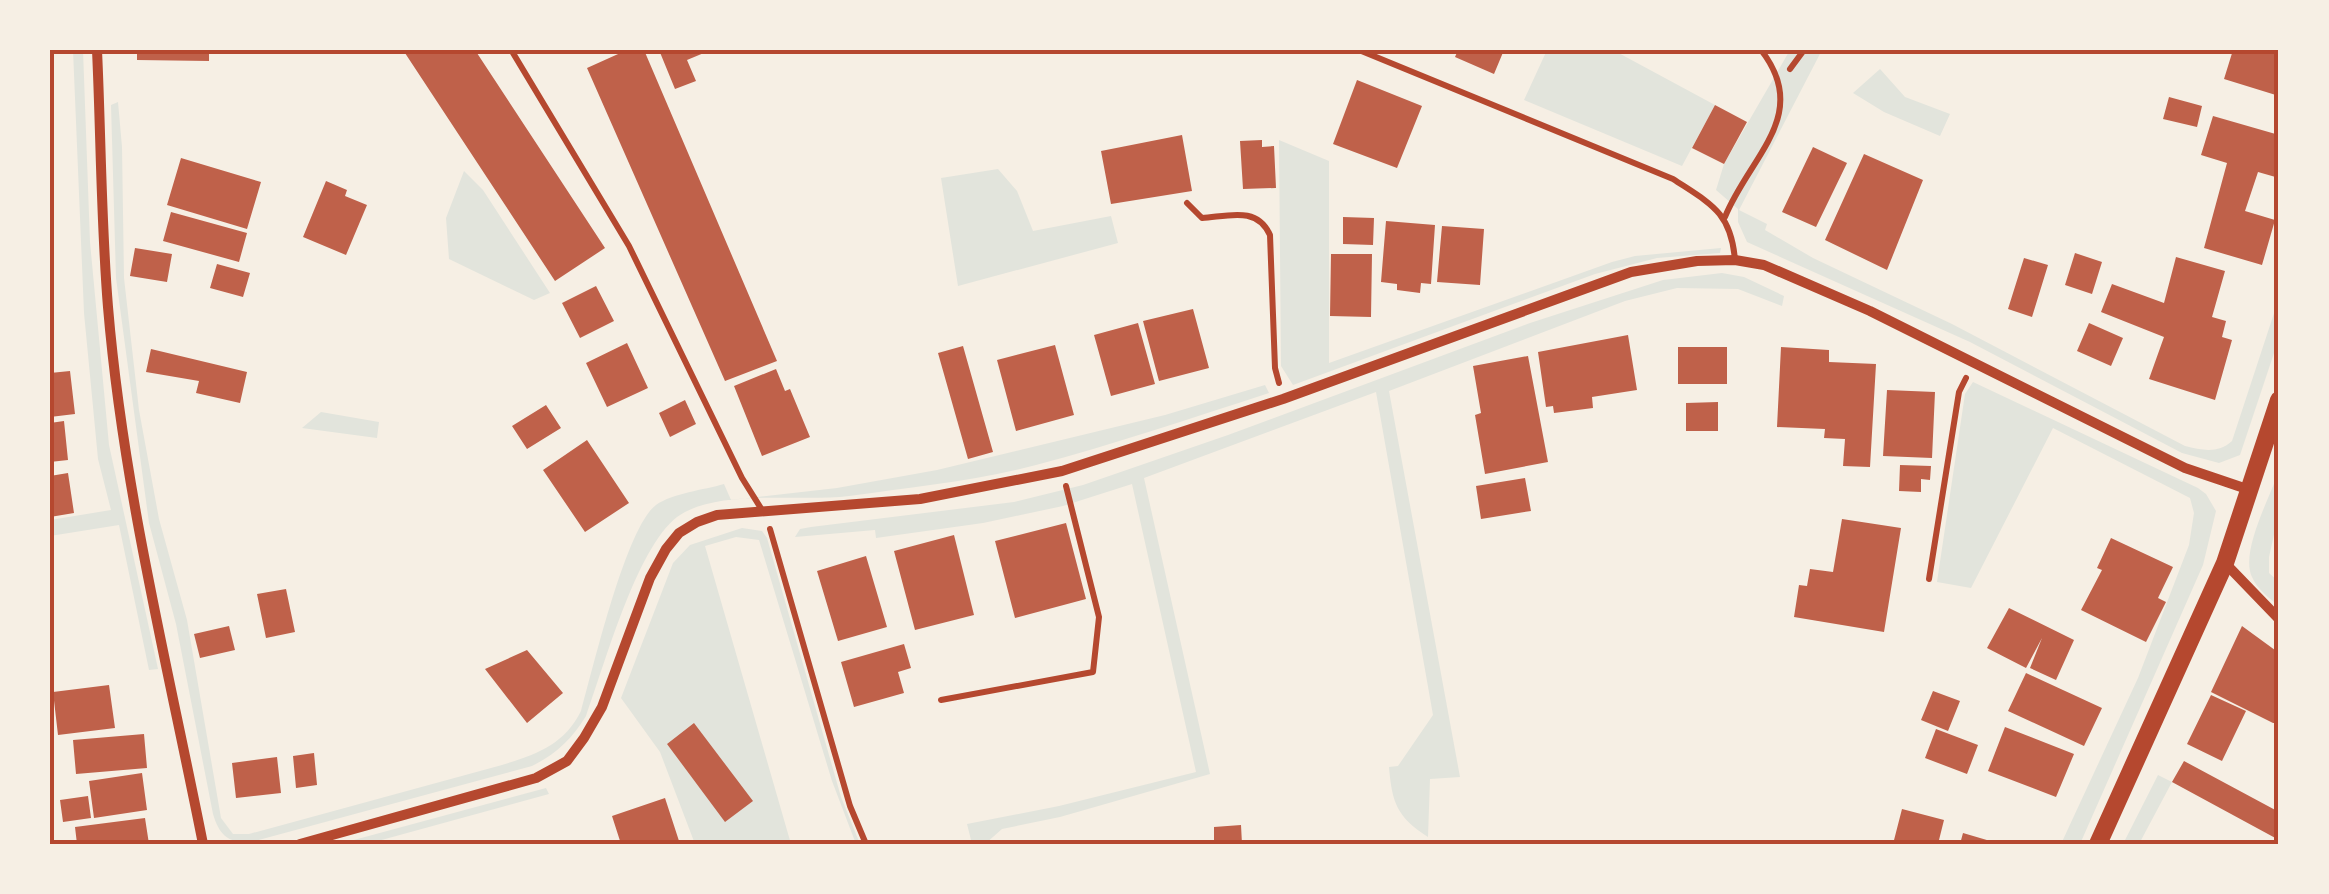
<svg xmlns="http://www.w3.org/2000/svg" width="2329" height="894" font-family="'Titillium Web',sans-serif">
	<rect width="100%" height="100%" fill="#f6efe4"/>
	<path fill="#e2e4dc" d="M73,50H83L90,242L109,445L158,669L149,670L119,525L50,536V520L111,510L98,459L84,313Z
		M1547,50H1613L1715,105L1682,166L1524,100Z
		M1790,50H1822L1739,210L1767,224L1765,230L1813,258L1952,324L2185,446C2202,450 2218,454 2232,441L2279,298V338L2240,455L2219,463L2182,453L1970,342L1747,242L1738,222V209L1716,190L1724,164Z
		M1880,69L1905,97L1950,114L1940,136L1884,112L1853,93Z
		M118,102L122,147L124,278L139,410L159,519L187,620L221,818L233,834H249L502,765C537,754 564,745 581,711C593,669 626,527 656,505C673,493 704,490 724,484L731,500L837,488L937,470L1165,415L1265,385L1269,393C1192,418 1115,444 1036,465C975,481 911,487 849,496C800,502 717,488 677,517C636,549 605,664 586,716C572,739 556,754 532,766L248,843C227,842 219,834 213,814L176,624L149,523L116,278L111,105Z
		M1279,140L1329,161V363L1612,262L1635,256L1721,248L1720,253L1657,258L1595,274L1293,385L1281,366Z
		M998,169L1017,191L1033,231L1111,216L1118,243L958,286L941,178Z
		M464,171L483,190L550,293L534,300L449,259L446,218Z
		M1722,273L1744,277L1784,296L1782,306L1738,289L1677,288L1625,301L1389,391L1460,777L1430,779L1428,837C1397,817 1392,803 1389,767L1398,766L1433,715L1376,392L1144,478L1210,774L1060,817L1002,829L985,844H972L967,824L1059,806L1196,772L1132,484L1063,506L983,523L876,538L875,530L795,537L800,529L811,527L1014,502L1083,485L1228,435L1530,323L1663,280Z
		M1973,382L2198,488L2206,494L2216,511L2203,565L2080,844H2061L2138,678L2189,545L2194,513L2190,498L2053,428L1971,588L1937,582L1965,394Z
		M321,412L379,422L377,438L302,428Z
		M2279,471V512L2269,557V573L2279,582V606C2269,598 2257,589 2252,577C2240,552 2270,497 2279,471Z
		M742,528L762,531L767,538L841,797L860,844H856L832,781L759,540L736,537L705,546L791,844H695L660,752L621,698L673,563L690,545Z
		M2158,775L2172,782L2139,844H2123Z
		M546,788L549,794L367,844H339Z"/>
	<path fill="#bf614a" d="M137,50H209V61L137,60Z
		M403,50H475L605,248L555,281Z
		M627,50H644L777,361L725,381L587,68Z
		M659,50H711L687,60L696,81L675,89Z
		M1458,50H1504L1494,74L1455,57Z
		M2233,50L2279,52V96L2224,79Z
		M1357,80L1422,106L1397,168L1333,144Z
		M2169,97L2202,106L2197,127L2163,119Z
		M1715,105L1747,122L1724,164L1692,148Z
		M2213,116L2279,135V178L2258,172L2245,211L2275,220L2262,265L2204,248L2227,163L2201,155Z
		M1182,135L1192,191L1111,204L1101,151Z
		M1262,140V147L1274,146L1276,188L1243,189L1240,141Z
		M1813,147L1847,163L1816,227L1782,212Z
		M1864,154L1923,180L1887,270L1825,240Z
		M181,158L261,182L247,229L167,205Z
		M326,181L347,190L345,196L367,205L346,255L303,237Z
		M171,212L247,233L239,262L163,241Z
		M1343,217L1374,218L1373,245L1343,244Z
		M1386,221L1435,225L1431,284L1421,283L1420,293L1397,290V284L1381,282Z
		M1442,226L1484,229L1480,285L1437,282Z
		M135,248L172,254L167,282L130,276Z
		M2075,253L2102,262L2092,294L2065,285Z
		M1331,254H1372L1371,317L1330,316Z
		M2176,257L2225,271L2212,317L2226,321L2222,337L2232,340L2215,400L2149,379L2164,337L2101,312L2112,284L2164,303Z
		M2024,258L2048,265L2032,317L2008,309Z
		M217,264L250,273L243,297L210,288Z
		M596,286L614,321L580,338L562,303Z
		M1193,309L1209,368L1159,381L1143,321Z
		M1138,323L1155,384L1111,396L1094,335Z
		M2089,323L2123,338L2111,366L2077,351Z
		M1628,335L1637,390L1592,397L1593,408L1554,413L1553,406L1546,407L1538,352Z
		M627,343L648,388L607,407L586,363Z
		M1055,345L1074,415L1016,431L997,360Z
		M963,346L993,452L968,459L938,353Z
		M1678,347H1727V384H1678Z
		M1781,347L1829,350V362L1876,364L1870,467L1843,466L1845,439L1824,438L1825,429L1777,427Z
		M151,349L247,372L240,403L196,393L199,381L146,372Z
		M1528,356L1548,462L1485,474L1475,415L1481,413L1473,366Z
		M776,369L785,391L790,389L810,437L762,456L734,386Z
		M70,371L75,414L50,417V373Z
		M1887,390L1935,392L1932,458L1883,456Z
		M685,400L696,424L670,437L659,413Z
		M1718,402V431H1686V403Z
		M546,405L561,428L527,449L512,426Z
		M64,421L68,460L50,462V423Z
		M587,440L629,503L585,532L543,470Z
		M1900,465L1931,466L1930,480L1921,479V492L1899,491Z
		M68,473L74,513L50,517V476Z
		M1525,478L1531,511L1481,519L1476,486Z
		M1842,519L1901,528L1884,632L1794,617L1799,585L1807,586L1810,569L1833,572Z
		M1066,523L1086,599L1015,618L995,541Z
		M954,535L974,615L915,630L894,551Z
		M2111,538L2173,567L2158,598L2166,602L2146,642L2081,610L2102,570L2097,568Z
		M866,556L887,627L838,641L817,571Z
		M286,589L295,632L266,638L257,594Z
		M2009,608L2074,640L2056,680L2030,668L2042,638L2026,668L1987,648Z
		M229,626L235,650L200,658L194,634Z
		M2242,626L2279,653V723H2273L2211,692Z
		M904,644L911,668L898,672L904,693L854,707L841,662Z
		M527,650L563,693L527,723L485,669Z
		M2026,673L2102,708L2084,746L2008,711Z
		M109,685L115,728L58,735L53,692Z
		M1933,691L1960,701L1948,731L1921,720Z
		M2211,695L2246,711L2222,761L2187,744Z
		M694,723L753,801L725,822L667,744Z
		M2005,727L2074,754L2056,797L1988,771Z
		M1936,729L1978,745L1967,774L1925,758Z
		M144,734L147,768L76,774L73,740Z
		M314,753L317,785L296,788L293,756Z
		M277,757L281,793L236,798L232,763Z
		M2184,761L2279,812V840L2172,782Z
		M142,773L147,810L94,818L89,781Z
		M88,796L91,818L63,822L60,800Z
		M665,798L680,844H621L612,816Z
		M1902,809L1944,820L1939,840L1949,844H1893Z
		M145,818L149,844H77L75,827Z
		M1241,825L1242,844H1214V827Z
		M1963,833L1997,843V844H1960Z"/>
	<g fill="none" stroke-linecap="round" stroke-linejoin="round">
		<path stroke="#b5482f" stroke-width="6" d="M1790,69L1804,50
			M1187,203L1202,218C1229,216 1257,206 1270,235L1275,368L1279,383
			M770,529L850,806L866,844
			M1929,579L1959,392L1966,378
			M941,700L1093,672L1099,617L1066,486"/>
		<path stroke="#b5482f" stroke-width="6" d="M1359,50L1673,179C1711,204 1731,212 1735,260
			M513,53L629,246L742,478L762,510
			M1725,217C1749,157 1812,115 1761,50"/>
		<path stroke="#b5482f" stroke-width="10" d="M97,50C101,136 101,222 108,307C123,488 168,667 203,844
			M2225,563L2279,619
			M300,844L536,778L567,761L584,738L602,707L650,578L666,549L679,533L697,522L717,515L920,499L1062,471L1283,399L1631,272L1697,261L1735,260L1764,265L1870,311L2185,468L2247,489"/>
		<path stroke="#b5482f" stroke-width="18" d="M2098,844L2225,563L2279,400"/>
	</g>
	<rect width="2329" height="894" fill="none" stroke="#f6efe4" stroke-width="105"/>
	<rect x="52" y="52" width="2224" height="790" fill="none" stroke="#b5482f" stroke-width="4"/>
</svg>
